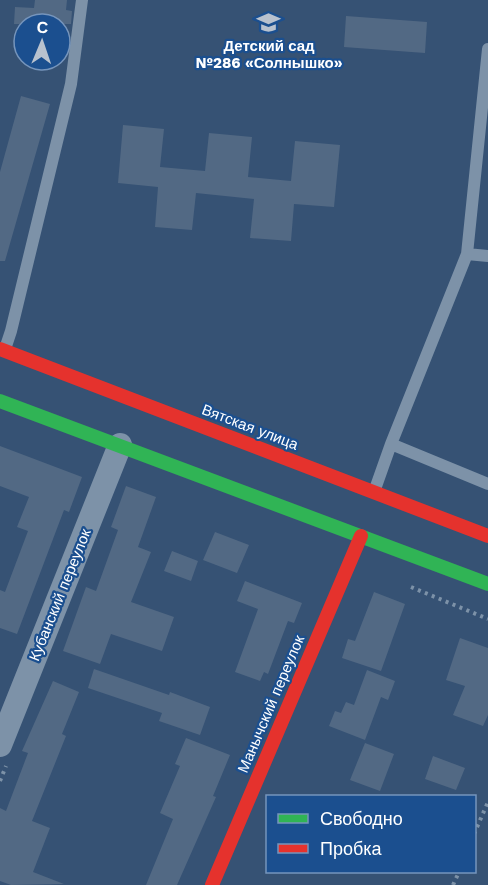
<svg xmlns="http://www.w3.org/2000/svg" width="488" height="885" font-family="'Work Sans',sans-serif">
	<rect width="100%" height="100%" fill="#365274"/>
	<path fill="#526984" d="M35,0H67L66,10L72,11L71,24H14L15,7L34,8Z
		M346,16L427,22L425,53L344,47Z
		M21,96L50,104L5,261H0V172Z
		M123,125L164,129L160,167L205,171L209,133L252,137L248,177L291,181L295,141L340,145L334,207L294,204L291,241L250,238L254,199L196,193L192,230L155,227L158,187L118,183Z
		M0,446L82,477L69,512L64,510L17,634L0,628V590L5,592L28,531L17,527L29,497L0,486Z
		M126,486L156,497L138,547L151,552L131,602L174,617L162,651L111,634L100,664L63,651L86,587L96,591L118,530L111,527Z
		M215,532L249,545L237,573L203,560Z
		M172,551L198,561L191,581L164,571Z
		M245,581L302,603L294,623L288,621L268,674L264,672L260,681L235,672L258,609L237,601Z
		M374,592L405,604L381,671L342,658L348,639L355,641Z
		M460,638L488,648V715L483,726L453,715L465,686L446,680Z
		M94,669L169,695L170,692L210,707L200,735L159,721L162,713L88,688Z
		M367,670L395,681L388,700L381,697L365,740L329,726L335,711L341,713L346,702L354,705Z
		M53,681L79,692L62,734L66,736L32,821L50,828L33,872L64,884L11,885L0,881V808L6,811L28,753L22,751Z
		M186,738L230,755L213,796L216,797L177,885H146L173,819L160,813L180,766L175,764Z
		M365,743L394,754L380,791L350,780Z
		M433,756L465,768L456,790L425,779Z"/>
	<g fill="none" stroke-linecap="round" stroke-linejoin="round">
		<path stroke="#7d92a8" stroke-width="4" stroke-dasharray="3 4.5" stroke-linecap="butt" d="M411,587L488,619
			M0,781L6,766
			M474,834L488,802
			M453,885L459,872"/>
		<path stroke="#7d92a8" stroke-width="12" d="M467,254L488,256
			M5,349L11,331L71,84L82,0
			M391,444L488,484
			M374,492L391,444L467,254L488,49"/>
		<path stroke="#7d92a8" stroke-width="24" d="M0,745L120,445"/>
		<path stroke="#30b455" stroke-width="14" d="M0,401L488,584"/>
		<path stroke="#e5322d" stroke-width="14" d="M0,349L488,536
			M212,885L361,536"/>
	</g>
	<defs>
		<symbol id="school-bare" viewBox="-9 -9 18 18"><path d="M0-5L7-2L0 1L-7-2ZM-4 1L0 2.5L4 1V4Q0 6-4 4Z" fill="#b9c2ce" stroke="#1b4f8f" stroke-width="2.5" paint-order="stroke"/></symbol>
	</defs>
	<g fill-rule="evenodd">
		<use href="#school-bare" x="252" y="6" width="33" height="33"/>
	</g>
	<g text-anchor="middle" stroke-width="4.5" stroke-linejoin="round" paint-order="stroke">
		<g font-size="15" font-weight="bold" fill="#fff" stroke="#1b4f8f">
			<text x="269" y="51">Детский сад<tspan x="269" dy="17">№286 «Солнышко»</tspan></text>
		</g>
		<g font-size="15" fill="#fff" stroke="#1b4f8f">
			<text transform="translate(250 427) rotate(21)" y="5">Вятская улица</text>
			<text transform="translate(60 595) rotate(-68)" y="5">Кубанский переулок</text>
			<text transform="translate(271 704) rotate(-67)" y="5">Манычский переулок</text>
		</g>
	</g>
	<rect x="266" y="795" width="210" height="78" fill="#1b4f8f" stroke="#7695bc" stroke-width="1.5"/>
	<rect x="278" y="814" width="30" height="9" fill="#30b455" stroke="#7695bc" stroke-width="1.5"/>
	<text x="320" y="825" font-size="18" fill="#ffffff">Свободно</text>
	<rect x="278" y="844" width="30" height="9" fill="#e5322d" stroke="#7695bc" stroke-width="1.5"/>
	<text x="320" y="855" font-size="18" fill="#ffffff">Пробка</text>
	<g transform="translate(42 42) rotate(2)"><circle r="28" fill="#1b4f8f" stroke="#7695bc" stroke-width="1.5"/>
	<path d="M0-4.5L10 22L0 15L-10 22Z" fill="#b9c2ce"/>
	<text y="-9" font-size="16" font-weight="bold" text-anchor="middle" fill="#ffffff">С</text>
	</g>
</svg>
